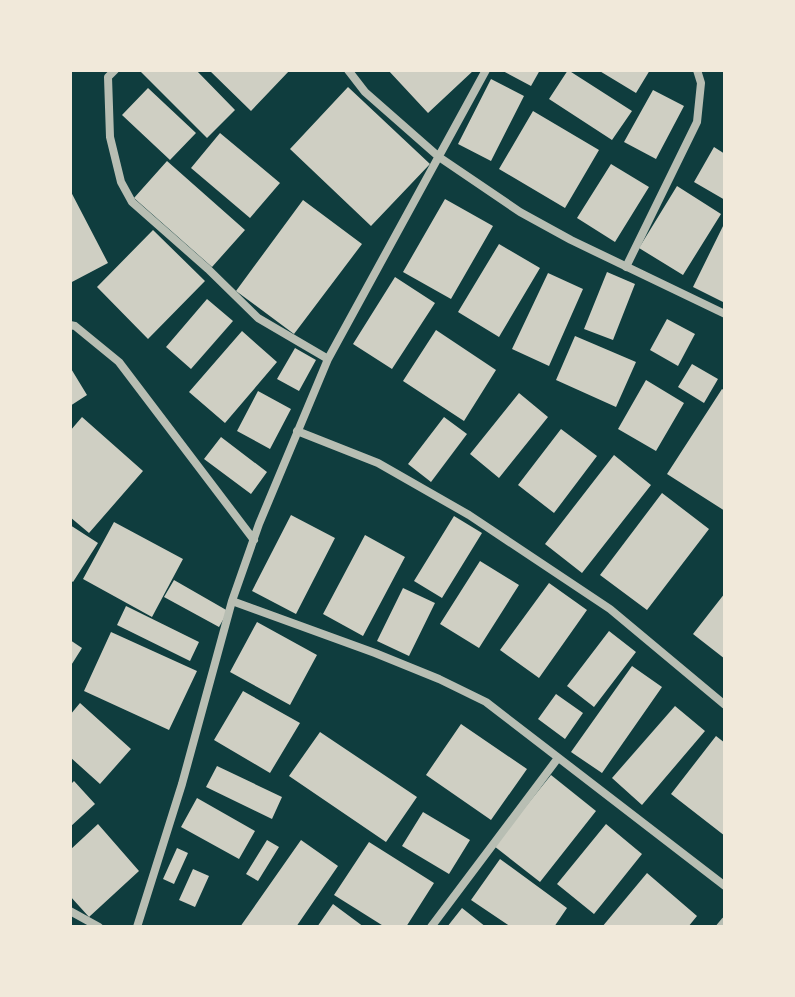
<svg xmlns="http://www.w3.org/2000/svg" width="795" height="997" font-family="Figtree,sans-serif">
	<rect width="100%" height="100%" fill="#0f3d3e"/>
	<path fill="#cfcfc3" d="M139,70H196L235,110L207,138Z
		M209,70H290L251,111Z
		M388,70H474L428,113Z
		M501,70H540L531,86Z
		M568,70L632,111L612,140L549,99Z
		M598,70H650L636,93Z
		M491,79L524,96L491,161L458,144Z
		M348,87L430,164L371,226L290,149Z
		M148,88L196,133L170,160L122,115Z
		M653,90L684,106L656,159L624,142Z
		M533,111L599,150L565,208L499,169Z
		M220,133L280,183L250,218L191,168Z
		M714,147L725,154V200L694,182Z
		M167,161L245,230L212,267L134,198Z
		M611,164L649,187L615,242L577,218Z
		M677,186L721,214L683,275L639,248Z
		M70,190L108,263L70,283Z
		M445,199L493,226L451,299L403,272Z
		M303,200L362,244L294,334L236,291Z
		M725,222V303L693,287Z
		M153,230L205,281L148,339L97,287Z
		M499,244L540,268L499,337L458,312Z
		M607,272L635,284L613,340L584,329Z
		M548,273L583,289L549,366L512,349Z
		M395,277L435,303L392,369L353,344Z
		M207,299L233,321L191,369L166,347Z
		M667,319L695,334L678,366L650,350Z
		M436,330L496,370L464,421L403,381Z
		M242,331L277,362L225,423L189,392Z
		M575,336L636,362L616,407L556,380Z
		M295,348L316,360L299,391L277,379Z
		M692,364L718,379L704,403L678,387Z
		M70,367L87,395L70,406Z
		M646,380L684,403L656,451L618,429Z
		M722,389L725,391V511L667,474Z
		M258,391L291,409L270,449L237,431Z
		M519,393L548,417L499,478L470,454Z
		M82,417L143,471L89,533L70,517V431Z
		M444,417L467,434L431,482L408,464Z
		M561,429L597,456L554,513L518,485Z
		M221,437L267,472L251,494L204,459Z
		M614,455L651,485L582,573L545,544Z
		M662,493L709,529L647,610L600,575Z
		M291,515L335,538L296,614L252,591Z
		M454,516L482,533L442,598L414,581Z
		M114,522L183,559L152,617L83,579Z
		M70,525L98,543L73,582L70,580Z
		M365,535L405,557L363,636L323,614Z
		M480,561L519,585L479,648L440,624Z
		M174,580L228,611L219,627L164,597Z
		M549,583L587,610L539,678L500,650Z
		M403,588L435,603L409,656L377,641Z
		M725,593V659L693,634Z
		M126,606L199,642L190,661L117,625Z
		M257,622L317,655L290,705L230,672Z
		M609,631L636,652L594,707L567,686Z
		M111,632L197,671L169,730L84,691Z
		M70,640L82,648L70,667Z
		M632,666L662,687L602,773L571,752Z
		M243,691L300,723L270,773L214,740Z
		M556,694L583,713L565,739L538,719Z
		M80,703L131,749L100,784L70,757V715Z
		M675,706L705,731L642,805L612,778Z
		M461,724L527,769L491,820L426,775Z
		M320,732L417,797L386,842L289,776Z
		M716,736L725,743V836L671,794Z
		M217,766L282,797L272,819L206,787Z
		M551,775L596,811L540,882L494,846Z
		M74,781L95,804L70,827V785Z
		M197,798L255,831L239,859L181,827Z
		M423,812L470,840L449,874L402,846Z
		M98,824L139,871L89,917L70,896V850Z
		M606,824L642,854L594,914L557,884Z
		M267,840L279,847L258,881L246,874Z
		M301,840L338,866L296,927H240Z
		M369,842L434,883L406,927H385L334,895Z
		M177,848L188,853L174,884L163,879Z
		M500,859L567,908L554,927H511L471,900Z
		M193,869L209,876L195,907L179,900Z
		M647,873L697,916L688,927H602Z
		M333,904L364,927H317Z
		M462,908L486,927H447Z"/>
	<g fill="none" stroke-linecap="round" stroke-linejoin="round">
		<path stroke="#b8beb3" stroke-width="8" d="M115,70L108,77L110,137L121,182L132,202L208,269L258,318L328,359
			M348,70L365,92L439,157L520,212L571,240L725,314
			M626,267L697,122L701,83L697,70
			M70,325L75,326L119,362L254,540
			M297,431L378,463L469,515L610,609L725,705
			M232,601L375,653L439,679L486,702L725,886
			M70,911L99,927
			M137,927L182,784L232,601L259,524L328,359L486,70
			M431,927L558,758
			M720,927L725,921"/>
	</g>
	<rect width="795" height="997" fill="none" stroke="#f1e9da" stroke-width="144"/>
</svg>
